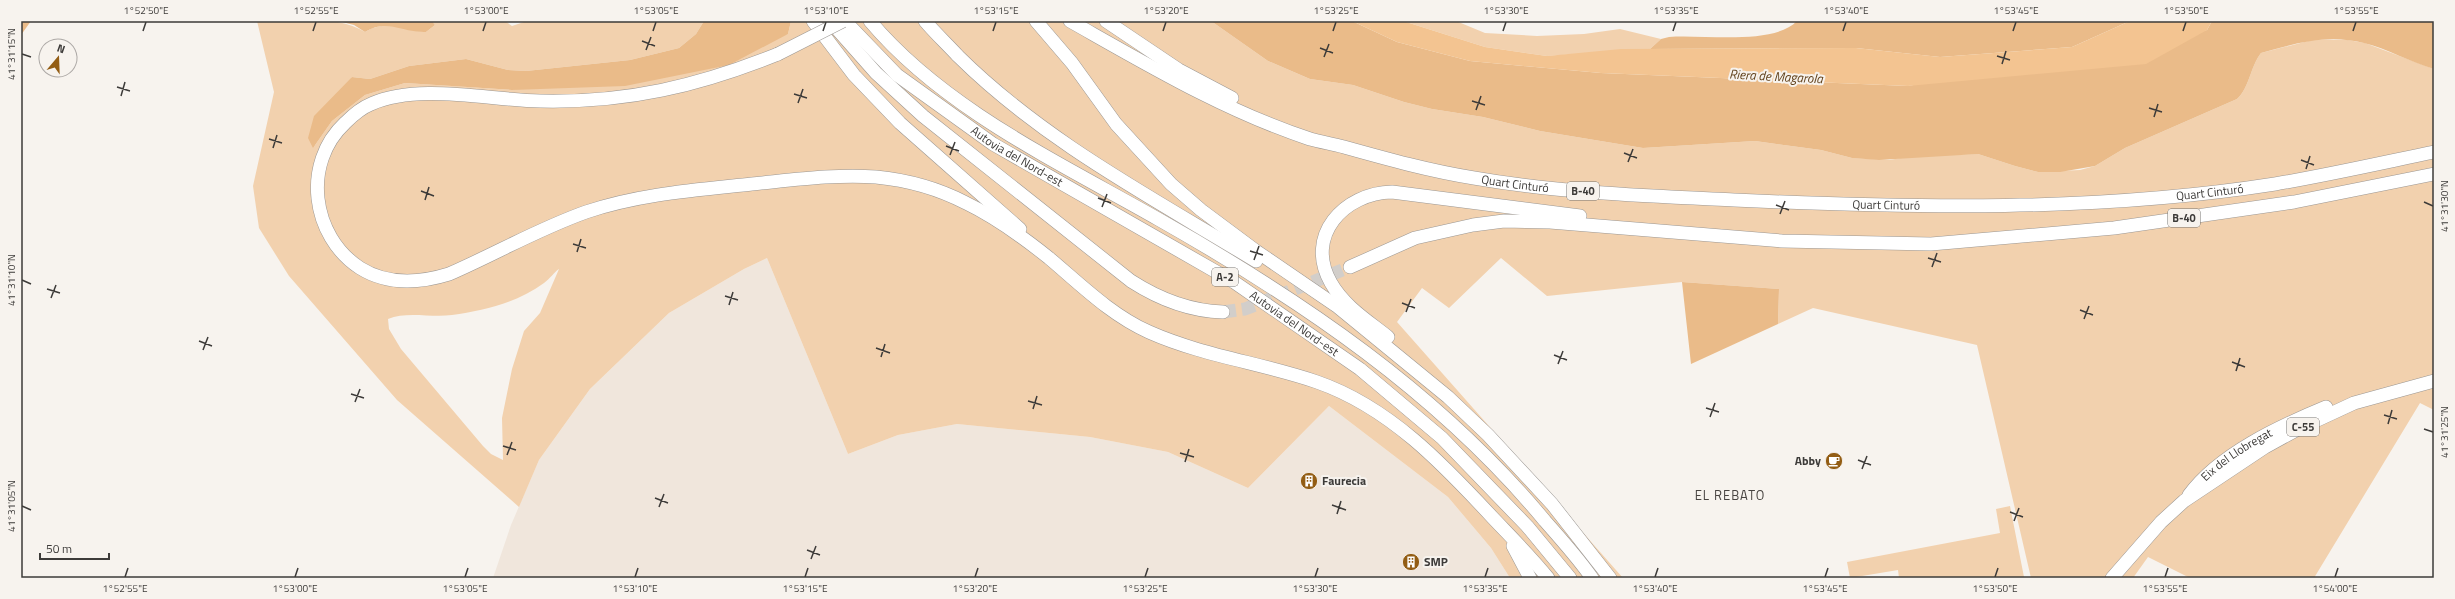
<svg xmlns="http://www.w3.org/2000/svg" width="2455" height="599" font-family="'Titillium Web',sans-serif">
	<rect width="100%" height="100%" fill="#f7f3ee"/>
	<path fill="#f0e6dc" d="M767,258L848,454L898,435L957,424L1090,437L1168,452L1248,488L1329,406L1448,497L1491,548L1510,578H493L511,525L539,460L590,389L669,313L744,269Z"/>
	<path fill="#f2d1ae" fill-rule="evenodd" d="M257,21C289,21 338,14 365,32C384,20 400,28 421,32H426L435,25L432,21H505L512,26L527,21H704L696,34L679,48L630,60L526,71L508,70L466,59L409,66L370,79L352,77L313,148L332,121L365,95L405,83L512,90L788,34L791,21H1211L1268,61L1310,79L1353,85L1404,102L1432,109L1483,117L1540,131L1643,148L1755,141L1821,150L1852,158L1890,160L1911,156L1978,154L2015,166L2038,172L2080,170L2095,166L2125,148L2237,99C2250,87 2250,67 2261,53L2312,40H2348L2365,43L2434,69V410L2420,403L2314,578H2190L2148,557L2133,578H2031L1977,345L1813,308L1778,324L1779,289L1682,282L1547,296L1501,258L1449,308L1422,288L1397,322L1623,578H1510L1491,548L1448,497L1329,406L1248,488L1168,452L1090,437L957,424L898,435L848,454L767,258L744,269L669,313L590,389L539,460L519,507L397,400L289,276L259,228L253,186L274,92ZM559,269L540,313L524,331L512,369L502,418L503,460L491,454L483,446L401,349L389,329L388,319C407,311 431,318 452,315C484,310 517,303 544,283C550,279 554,272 559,269Z
		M1403,21H1456L1485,33L1537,36L1584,34L1620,29L1661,39L1650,49L1547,56L1485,47Z
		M2010,506L2024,577L1899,578L1898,570L1850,578L1847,562L2000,533L1996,509Z"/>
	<path fill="#eabb89" d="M21,21H31L21,35Z
		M338,21H432L435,25L426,32C403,33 387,18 365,32L354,25Z
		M704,21H791L788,34L729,65L625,86L512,90L405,83L365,95L332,121L313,148L308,138L314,116L352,77L370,79L409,66L466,59L508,70L526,71L630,60L679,48L696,34Z
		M1211,21H1352L1397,42L1470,61L1601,73L1908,86L2207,30L2212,21H2434V69C2410,62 2388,49 2364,43C2328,34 2296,43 2261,53C2250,67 2250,87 2237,99L2125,148L2095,166L2060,172H2038L2015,166L1978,154L1879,160L1852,158L1821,150L1755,141L1643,148L1540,131L1483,117L1432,109L1404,102L1353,85L1310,79L1268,61Z
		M1797,21H2130L2072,47L1940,57L1856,48L1650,49L1661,39L1669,37C1702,34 1773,46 1797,21Z
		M1682,282L1779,289L1778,324L1691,364Z"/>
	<path fill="#f3c491" d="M1352,21H1403L1485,47L1547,56L1621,49L1856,48L1940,57L2072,47L2130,21H2212L2207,30L2146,64L1908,86L1601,73L1470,61L1397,42Z"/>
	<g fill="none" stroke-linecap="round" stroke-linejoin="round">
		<path stroke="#d2ceca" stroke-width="13" stroke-dasharray="13 6" stroke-linecap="butt" d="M1223,312L1245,309L1350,267"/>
		<defs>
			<g id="highway">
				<path d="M813,21L854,75L900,123L1020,229"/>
				<path d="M830,21L876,73L923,116L1131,281C1159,299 1189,311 1223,312"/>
				<path id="s1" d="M845,21L897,75L993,144L1234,282L1360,369L1442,438L1527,526L1570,578"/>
				<path d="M870,21C944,109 1060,163 1158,219C1301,300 1439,393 1545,521C1561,539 1578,558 1592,578"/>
				<path d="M925,21C935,33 947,44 958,56C1045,142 1153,198 1256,261"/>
				<path d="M1036,21L1072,63L1116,124L1171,184L1201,210L1256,251L1338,307L1448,397L1488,435L1552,504L1610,578"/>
				<path id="s2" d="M1070,21C1148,65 1225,111 1310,139C1321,142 1333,144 1344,147C1387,159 1430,171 1474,178C1560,193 1648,196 1734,200C1914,208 2096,212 2275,184C2328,175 2381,163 2434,152"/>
				<path d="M1106,21L1179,70L1232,98"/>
				<path d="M778,54C698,86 627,103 540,101C488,100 419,83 371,104C361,108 352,116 345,123C302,163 311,236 360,268C387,285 420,283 449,274C495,254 538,229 586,212C639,194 696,190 752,184C793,180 835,174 876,177C907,180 939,189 966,203C995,217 1024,238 1049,258C1081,285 1111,315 1149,332C1203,356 1262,363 1317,382C1389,407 1443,464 1493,518C1512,538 1531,557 1548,578"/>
				<path d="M1350,267L1415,238L1473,225L1504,221L1550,222L1782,241L1931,244L2114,228L2294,202L2434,174"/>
				<path d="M1388,337C1368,321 1344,306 1331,283C1304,236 1344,193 1392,192L1580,216"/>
				<path id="s3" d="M2189,495C2219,454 2280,426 2326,407"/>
				<path d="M1513,546L1530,578"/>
				<path d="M2112,578L2161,522L2184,501L2265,447L2298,429L2354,403L2434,381"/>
			</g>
		</defs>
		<use href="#highway" stroke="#9b9793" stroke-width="14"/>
		<use href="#highway" stroke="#fff" stroke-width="13"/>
		<defs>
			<path id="highway-bridge" d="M778,54L843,21"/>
		</defs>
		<use href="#highway-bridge" stroke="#9b9793" stroke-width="14" stroke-linecap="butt"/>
		<use href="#highway-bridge" stroke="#fff" stroke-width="13"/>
	</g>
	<path fill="none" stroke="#3d3b39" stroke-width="1.5" d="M143,31L146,22M313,31L316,22M483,31L486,22M653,31L656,22M823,31L826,22M993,31L996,22M1163,31L1166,22M1333,31L1336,22M1503,31L1506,22M1673,31L1676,22M1843,31L1846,22M2013,31L2016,22M2183,31L2186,22M2353,31L2356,22M642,41L655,46M1320,48L1333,53M646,50L651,37M22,54L31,57M1997,56L2010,60M1324,57L1329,44M2002,64L2006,51M117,87L130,91M794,94L807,98M121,96L125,82M1472,101L1485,105M798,103L803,89M2149,108L2162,112M1476,110L1481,96M2154,117L2158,104M269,139L282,143M946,146L959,151M273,148L277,135M1624,153L1637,158M950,155L955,142M2301,160L2314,165M1628,162L1633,149M2306,169L2310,156M421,191L434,196M1098,198L1111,203M425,200L429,187M2424,202L2433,206M1776,205L1789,210M1102,207L1107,194M1780,214L1785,201M573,244L586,248M1250,251L1263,255M577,252L581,239M1928,258L1941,262M1254,260L1259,246M1932,267L1937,253M22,280L31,284M47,289L60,293M725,296L738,300M51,298L56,285M1402,303L1415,308M729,305L733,292M2080,310L2093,315M1406,312L1411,299M2084,319L2089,306M199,341L212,346M876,348L890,353M203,350L208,337M1554,355L1567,360M881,357L885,344M2232,362L2245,367M1558,364L1563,351M2236,371L2240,358M351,394L364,398M1028,401L1042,405M355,402L360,389M1706,408L1719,412M1033,409L1037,396M2384,415L2397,419M1710,417L1715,403M2388,424L2392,410M2424,429L2433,432M503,446L516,450M1180,453L1194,457M507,455L512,442M1858,460L1871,465M1185,462L1189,449M1862,469L1867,456M655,498L668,503M1332,505L1346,510M22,506L31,510M659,507L664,494M2010,512L2023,517M1337,514L1341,501M2014,521L2019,508M807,550L820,555M811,559L816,546M125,577L128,568M295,577L298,568M465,577L468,568M635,577L638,568M805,577L808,568M975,577L978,568M1145,577L1148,568M1315,577L1318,568M1485,577L1488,568M1655,577L1658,568M1825,577L1828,568M1995,577L1998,568M2165,577L2168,568M2335,577L2338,568"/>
	<defs>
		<symbol id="cafe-disc" viewBox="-11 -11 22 22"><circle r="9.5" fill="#935d14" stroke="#f7f3ee"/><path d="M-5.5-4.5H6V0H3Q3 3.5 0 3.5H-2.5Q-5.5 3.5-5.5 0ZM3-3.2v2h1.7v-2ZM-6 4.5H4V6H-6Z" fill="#fff"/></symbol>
		<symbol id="building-disc" viewBox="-11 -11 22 22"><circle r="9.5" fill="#935d14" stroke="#f7f3ee"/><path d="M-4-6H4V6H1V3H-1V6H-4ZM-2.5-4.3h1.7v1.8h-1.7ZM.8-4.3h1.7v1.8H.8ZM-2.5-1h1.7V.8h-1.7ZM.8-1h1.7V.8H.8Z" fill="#fff"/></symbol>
	</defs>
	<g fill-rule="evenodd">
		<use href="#cafe-disc" x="1824" y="451" width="20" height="20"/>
		<use href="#building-disc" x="1299" y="471" width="20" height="20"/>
		<use href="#building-disc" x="1401" y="552" width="20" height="20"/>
	</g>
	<g text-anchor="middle" stroke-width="4" stroke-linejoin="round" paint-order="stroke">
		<g fill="#f7f3ee" stroke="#75726f" stroke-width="1">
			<rect x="1567" y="182" width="32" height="18" rx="3"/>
			<rect x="2168" y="209" width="32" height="18" rx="3"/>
			<rect x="1212" y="268" width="26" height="18" rx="3"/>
			<rect x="2287" y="418" width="32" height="18" rx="3"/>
		</g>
		<g font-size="11" font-weight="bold" fill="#3d3b39">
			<text x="1583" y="195">B-40</text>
			<text x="2184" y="222">B-40</text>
			<text x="1225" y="281">A-2</text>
			<text x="2303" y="431">C-55</text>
		</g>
		<g font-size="12" fill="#3d3b39" stroke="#f7f3ee">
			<text dy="4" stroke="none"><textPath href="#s1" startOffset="220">Autovia del Nord-est</textPath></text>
			<text dy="4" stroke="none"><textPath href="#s2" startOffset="478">Quart Cinturó</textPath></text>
			<text dy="4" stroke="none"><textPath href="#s2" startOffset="1174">Quart Cinturó</textPath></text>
			<text dy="4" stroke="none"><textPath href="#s2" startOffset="850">Quart Cinturó</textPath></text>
			<text dy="4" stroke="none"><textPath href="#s1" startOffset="544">Autovia del Nord-est</textPath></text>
			<text dy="4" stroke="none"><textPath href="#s3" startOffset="63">Eix del Llobregat</textPath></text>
		</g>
		<g font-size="12" font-weight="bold" fill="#3d3b39" stroke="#f7f3ee" text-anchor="start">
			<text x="1821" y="465" text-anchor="end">Abby</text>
			<text x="1322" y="485">Faurecia</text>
			<text x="1424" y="566">SMP</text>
		</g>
		<g font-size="13" font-style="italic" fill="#61411b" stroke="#f7f3ee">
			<text transform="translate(1776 76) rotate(3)" y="5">Riera de Magarola</text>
		</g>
		<g font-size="13" letter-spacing="1" fill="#484441" stroke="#f7f3ee">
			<text x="1730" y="500">EL REBATO</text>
		</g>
	</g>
	<rect width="2455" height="599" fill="none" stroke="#f7f3ee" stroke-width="44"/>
	<g transform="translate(58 58) rotate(19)"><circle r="19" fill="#f7f3ee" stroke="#ada9a6"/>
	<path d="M0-3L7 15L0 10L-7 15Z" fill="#935d14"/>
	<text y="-6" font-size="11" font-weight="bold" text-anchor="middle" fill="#3d3b39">N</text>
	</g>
	<path d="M40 553v6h69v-6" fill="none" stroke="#3d3b39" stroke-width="2"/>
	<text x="46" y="553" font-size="12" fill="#3d3b39" stroke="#f7f3ee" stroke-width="3" paint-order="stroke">50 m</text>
	<rect x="22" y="22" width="2411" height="555" fill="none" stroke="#3d3b39" stroke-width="1.5"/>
	<g font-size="10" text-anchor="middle" fill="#3d3b39">
		<text x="146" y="14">1°52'50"E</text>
		<text x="316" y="14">1°52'55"E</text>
		<text x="486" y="14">1°53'00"E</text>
		<text x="656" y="14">1°53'05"E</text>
		<text x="826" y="14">1°53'10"E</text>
		<text x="996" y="14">1°53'15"E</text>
		<text x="1166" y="14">1°53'20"E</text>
		<text x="1336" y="14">1°53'25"E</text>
		<text x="1506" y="14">1°53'30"E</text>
		<text x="1676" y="14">1°53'35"E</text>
		<text x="1846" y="14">1°53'40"E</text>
		<text x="2016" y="14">1°53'45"E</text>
		<text x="2186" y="14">1°53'50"E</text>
		<text x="2356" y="14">1°53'55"E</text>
		<text transform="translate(11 54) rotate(-90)" y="4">41°31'15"N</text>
		<text transform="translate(2444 206) rotate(-90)" y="4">41°31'30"N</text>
		<text transform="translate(11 280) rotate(-90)" y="4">41°31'10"N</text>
		<text transform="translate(2444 432) rotate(-90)" y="4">41°31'25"N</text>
		<text transform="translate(11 506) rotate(-90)" y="4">41°31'05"N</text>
		<text x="125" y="592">1°52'55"E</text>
		<text x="295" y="592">1°53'00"E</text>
		<text x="465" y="592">1°53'05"E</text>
		<text x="635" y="592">1°53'10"E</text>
		<text x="805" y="592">1°53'15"E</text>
		<text x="975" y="592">1°53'20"E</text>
		<text x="1145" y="592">1°53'25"E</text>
		<text x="1315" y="592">1°53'30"E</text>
		<text x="1485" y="592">1°53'35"E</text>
		<text x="1655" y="592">1°53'40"E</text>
		<text x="1825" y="592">1°53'45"E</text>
		<text x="1995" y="592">1°53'50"E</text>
		<text x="2165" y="592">1°53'55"E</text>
		<text x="2335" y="592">1°54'00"E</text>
	</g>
</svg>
